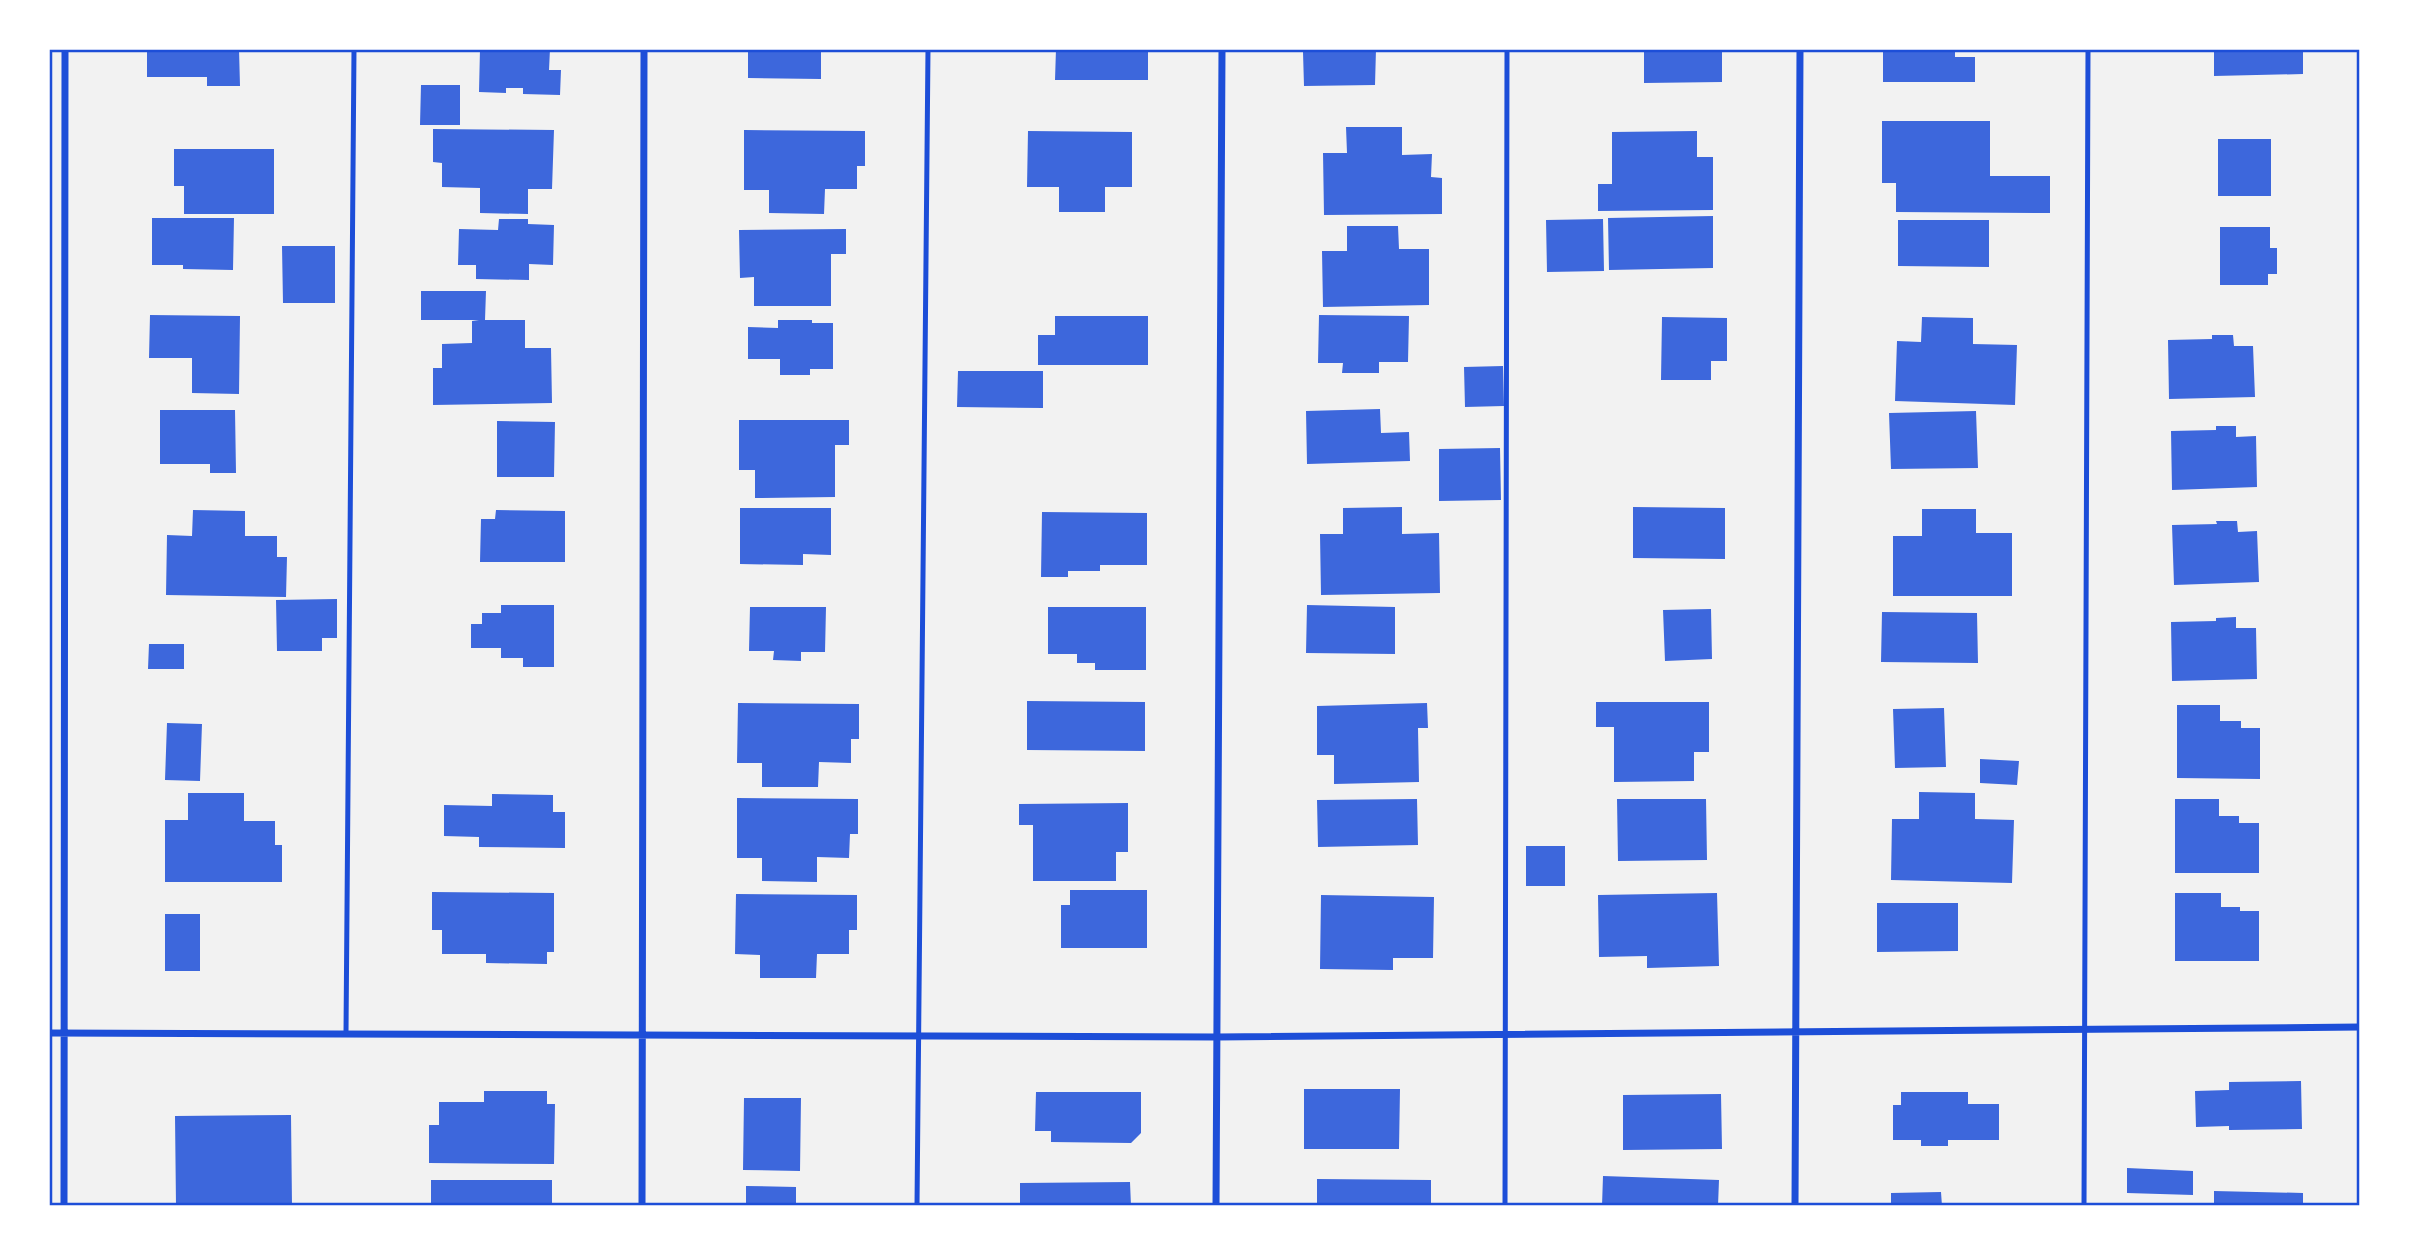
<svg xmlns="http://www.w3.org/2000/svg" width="2409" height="1255" font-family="'Noto Serif',serif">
	<rect width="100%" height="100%" fill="#f2f2f2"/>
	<path fill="#3d67dc" d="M147,49H239L240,86H207V77H147Z
		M480,49H550L549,70H561L560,95L523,94V88H506V93L479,92Z
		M748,49H821V79L748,78Z
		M1056,49H1148V80H1055Z
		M1318,49H1376L1375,85L1304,86L1303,52H1318Z
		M1644,49H1722V82L1644,83Z
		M1883,49H1955V57H1975V82H1883Z
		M2214,49H2303V74L2214,76Z
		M421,85H460V125H420Z
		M1882,121H1990V176H2050V213L1896,212V183H1882Z
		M1346,127H1402V155L1432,154L1431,177L1442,178V214L1324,215L1323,153H1347Z
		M433,129L554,130L552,189H528V214L480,213V188L442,187V163L433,162Z
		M744,130L865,131V166H857V189H825L824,214L769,213V190H744Z
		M1028,131L1132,132V187H1105V212H1059V187H1027Z
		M1697,131V157H1713V210L1598,211V184H1612V132Z
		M2218,139H2271V196H2218Z
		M174,149H274V214H184V186H174Z
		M1713,216V268L1609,270L1608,218Z
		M152,218H234L233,270L183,269V265H152Z
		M499,219H528V224L554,225L553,265L529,264V280L476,279V265H458L459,229L498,230Z
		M1603,219L1604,271L1547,272L1546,220Z
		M1898,220H1989V267L1898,266Z
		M1347,226H1398L1399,249H1429V305L1323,307L1322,251H1347Z
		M2220,227H2270V248H2277V274H2268V285H2220Z
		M846,229V254H831V306H754V277L740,278L739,230Z
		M282,246H335V303H283Z
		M421,291H486L485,320H525V348H551L552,403L433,405V368H442V344L472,343V321L479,320H421Z
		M150,315L240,316L239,394L192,393V358H149Z
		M1319,315L1409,316L1408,362H1379V373H1342L1343,363H1318Z
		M1055,316H1148V365H1038V335H1055Z
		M1662,317L1727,318V361H1711V380H1661Z
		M1922,317L1973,318V344L2017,345L2015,405L1895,401L1897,341L1921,342Z
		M778,320H812V323H833V369H810V375H780V359H748V327L778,328Z
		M2212,335H2233L2234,346H2253L2255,397L2169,399L2168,340L2212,339Z
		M1503,366L1504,406L1465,407L1464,367Z
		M958,371H1043V408L957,407Z
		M1380,409L1381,433L1409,432L1410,461L1307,464L1306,411Z
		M160,410H235L236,473H210V464H160Z
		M1976,411L1978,468L1891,469L1889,413Z
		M739,420H849V445H835V497L755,498V470H739Z
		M497,421L555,422L554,477H497Z
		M2216,426H2236V437L2256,436L2257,487L2172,490L2171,431L2216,430Z
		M1500,448L1501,500L1439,501V449Z
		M1402,507V534L1439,533L1440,593L1321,595L1320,534H1343V508Z
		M1633,507L1725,508V559L1633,558Z
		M740,508H831V555L803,554V565L740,564Z
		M1922,509H1976V533H2012V596H1893V536H1922Z
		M193,510L245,511V536H277V557H287L286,597L166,595L167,535L192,536Z
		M496,510L565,511V562H480L481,519H495Z
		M1042,512L1147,513V565H1100V571H1068V577H1041Z
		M2216,521H2237L2238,532L2257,531L2259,582L2174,585L2172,525L2217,524Z
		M337,599V638H322V651H277L276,600Z
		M501,605H554V667H523V658H501V648H471V624H482V613H501Z
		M1307,605L1395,607V654L1306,653Z
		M750,607H826L825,652H801V661L773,660L774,651H749Z
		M1048,607H1146V670H1095V663H1077V654H1048Z
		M1711,609L1712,659L1665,661L1663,610Z
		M1882,612L1977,613L1978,663L1881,662Z
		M2236,617V628H2256L2257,679L2172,681L2171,622L2216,621V618Z
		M149,644H184V669H148Z
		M1027,701L1145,702V751L1027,750Z
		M1596,702H1709V752H1694V781L1614,782V727H1596Z
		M738,703L859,704V739H851V763L819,762L818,787H762V763H737Z
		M1427,703L1428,728H1418L1419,782L1334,784V755H1317V706Z
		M2177,705H2220V721H2241V728H2260V779L2177,778Z
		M1944,708L1946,767L1895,768L1893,709Z
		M167,723L202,724L200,781L165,780Z
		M1980,759L2019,761L2017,785L1980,783Z
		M1919,792L1975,793V819L2014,820L2012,883L1891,880L1892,819H1919Z
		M188,793H244V821H275V845H282V882H165V820H188Z
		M492,794L553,795V812H565V848L479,847V837L444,836V805L492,806Z
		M737,798L858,799V834H850L849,858L817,857V882L762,881V858H737Z
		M1417,799L1418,845L1318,847L1317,800Z
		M1617,799H1706L1707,860L1618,861Z
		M2175,799H2219V816H2239V823H2259V873H2175Z
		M1128,803V852H1116V881H1033V825H1019V804Z
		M1526,846H1565V886H1526Z
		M1070,890H1147V948H1061V905H1070Z
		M432,892L554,893V952H547V964L486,963V954H442V930H432Z
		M1717,893L1719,966L1647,968V956L1599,957L1598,895Z
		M2175,893H2221V907H2240V911H2259V961H2175Z
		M736,894L857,895V930H849V954H817L816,978H760V955L735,954Z
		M1321,895L1434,897L1433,958H1393V970L1320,969Z
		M1877,903H1958V951L1877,952Z
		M165,914H200V971H165Z
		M2301,1081L2302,1129L2229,1130V1126L2196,1127L2195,1091L2229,1090V1082Z
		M1304,1089H1400L1399,1149H1304Z
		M484,1091H547V1104H555L554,1164L429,1163V1125H439V1102H484Z
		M1036,1092H1141V1133L1131,1143L1051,1142V1131H1035Z
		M1901,1092H1968V1104H1999V1140H1948V1146H1921V1140H1893V1105H1901Z
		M1721,1094L1722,1149L1623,1150V1095Z
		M744,1098H801L800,1171L743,1170Z
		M291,1115L292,1206H176L175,1116Z
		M2127,1168L2193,1171V1195L2127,1193Z
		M1603,1176L1719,1180L1718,1206H1602Z
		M1317,1179L1431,1180V1206H1317Z
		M431,1180H552V1206H431Z
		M1130,1182L1131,1206H1020V1183Z
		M746,1186L796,1187V1206H746Z
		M2214,1191L2303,1193V1206H2214Z
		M1941,1192L1942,1206H1891V1193Z"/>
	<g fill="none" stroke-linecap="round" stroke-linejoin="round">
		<path stroke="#1d4ed8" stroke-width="5" d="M346,1033L354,49
			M917,1206L928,49
			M1505,1206L1507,49
			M2084,1206L2088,49"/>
		<path stroke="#1d4ed8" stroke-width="7" d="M49,1033L1217,1037L2360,1027
			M64,1206L65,49
			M642,1206L644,49
			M1216,1206L1222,49
			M1795,1206L1800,49"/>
	</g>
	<rect width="2409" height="1255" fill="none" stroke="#ffffff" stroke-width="102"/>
	<rect x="51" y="51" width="2307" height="1153" fill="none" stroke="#1d4ed8" stroke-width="2.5"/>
</svg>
